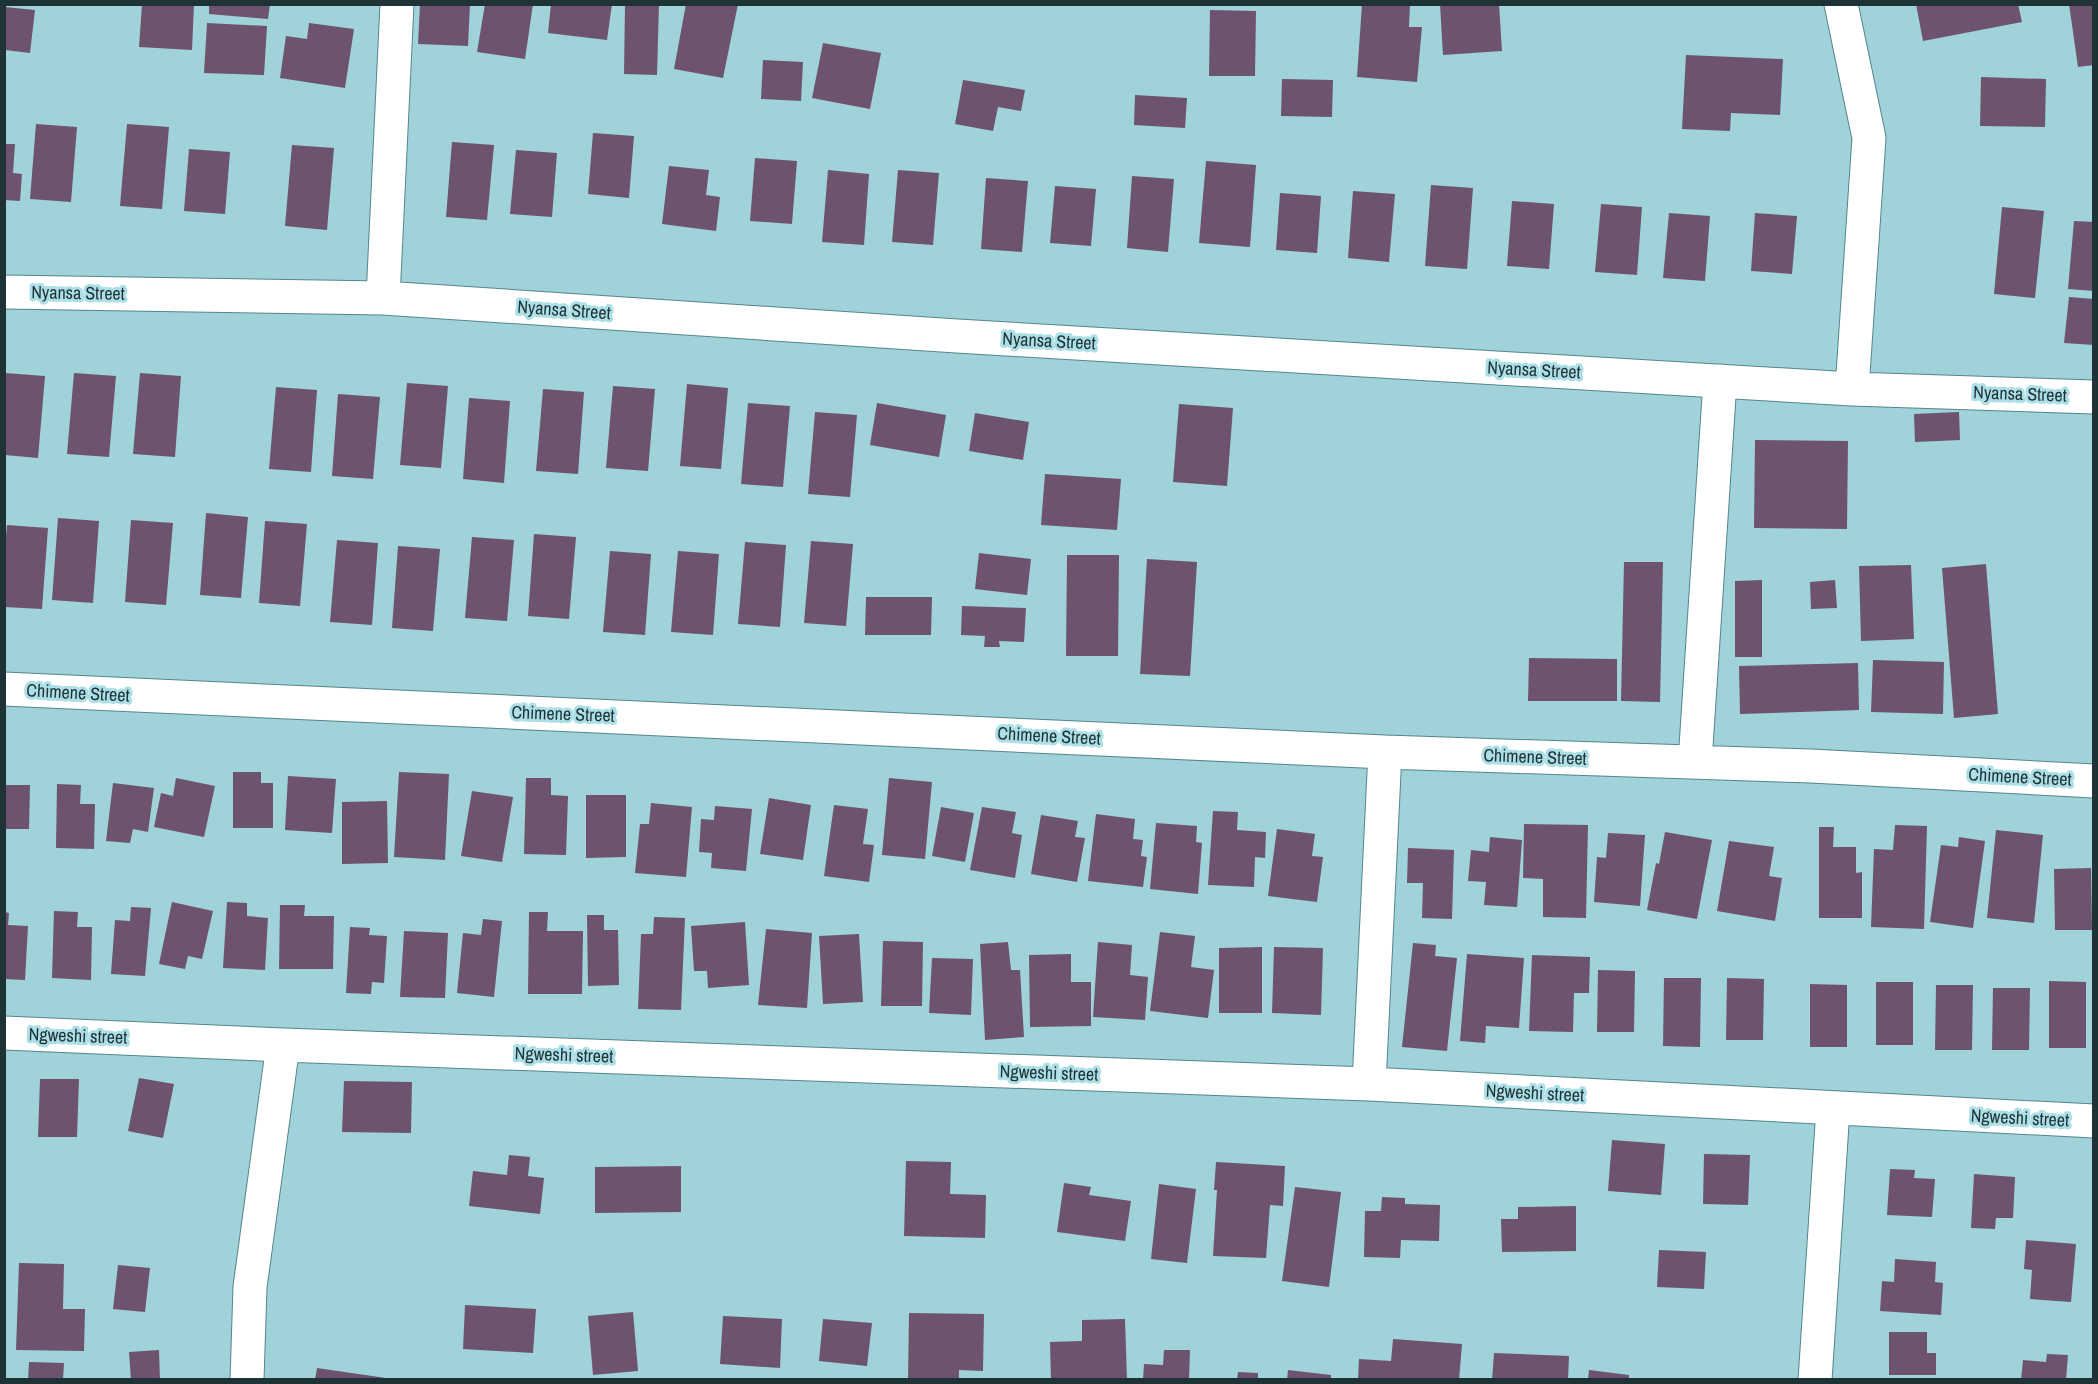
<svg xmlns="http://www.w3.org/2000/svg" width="2098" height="1384" font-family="'Archivo Narrow',sans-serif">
	<rect width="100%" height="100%" fill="#9fd2d9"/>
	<path fill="#6e536e" d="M142,4H194L192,50L139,47Z
		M209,4H270L268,19L209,14Z
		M420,4H470L468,46L418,44Z
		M485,4H533L525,59L477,52Z
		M551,4H612L607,40L548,33Z
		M625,4H659L657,75L624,74Z
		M686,4H738L723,78L674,69Z
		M1362,4H1410L1409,27H1422L1417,82L1357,77Z
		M1440,4H1499L1502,51L1443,55Z
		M1916,4H2018L2022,22L1923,41Z
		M2069,4H2094V65L2078,67Z
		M5,7L35,10L30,53L5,50Z
		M1210,10L1256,11L1255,76H1209Z
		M207,23L267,26L264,75L204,73Z
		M309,23L354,29L345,88L280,78L286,36L307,39Z
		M823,43L881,53L870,109L812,98Z
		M1686,55L1783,59L1780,115L1731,113L1730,131L1682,129Z
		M763,60L803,62L801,101L761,99Z
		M1981,77L2046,79L2045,127L1980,126Z
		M1282,79L1333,80L1332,117L1281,116Z
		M963,80L1025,90L1021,111L998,107L993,131L955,124Z
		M1135,95L1187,98L1185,128L1134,125Z
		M36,124L77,127L71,202L30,199Z
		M127,124L169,127L162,209L120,206Z
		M593,133L634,136L629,198L588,194Z
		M452,142L494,145L487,220L446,217Z
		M4,144H15L13,173L22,174L20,201L4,200Z
		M292,145L334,148L327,230L285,226Z
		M189,149L230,152L225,214L184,211Z
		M516,150L557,153L552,217L510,214Z
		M755,158L797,161L792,224L750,221Z
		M1206,161L1256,165L1250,247L1199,243Z
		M669,166L709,170L706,195L720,197L716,231L662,224Z
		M828,170L869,174L864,245L822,242Z
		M898,170L939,173L933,245L892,242Z
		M1132,176L1174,179L1168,252L1127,248Z
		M986,178L1028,181L1022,252L981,249Z
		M1431,185L1473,188L1467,269L1425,266Z
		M1055,186L1096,189L1091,246L1050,243Z
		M1353,191L1395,194L1389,262L1348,258Z
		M1280,193L1321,196L1317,253L1276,250Z
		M1512,201L1554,204L1549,269L1507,266Z
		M1601,204L1642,207L1637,275L1595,272Z
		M2002,207L2044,211L2035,298L1994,294Z
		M1669,213L1710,216L1705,281L1663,278Z
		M1755,213L1797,216L1792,274L1751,271Z
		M2074,221L2094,222V291L2068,289Z
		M2069,297L2094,299V345L2064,343Z
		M5,373L45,376L38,458L5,455Z
		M74,373L116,376L109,457L67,454Z
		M140,373L181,376L175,457L133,454Z
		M407,383L448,386L441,468L400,465Z
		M687,384L728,388L721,469L680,466Z
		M613,386L655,389L648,471L606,468Z
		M276,387L317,390L311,472L269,469Z
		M543,389L584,392L578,474L536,471Z
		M338,394L380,397L373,479L332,476Z
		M469,398L510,401L504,483L463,479Z
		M748,403L790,406L783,487L741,484Z
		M877,403L946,415L939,457L870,445Z
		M1179,404L1233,408L1227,486L1173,482Z
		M815,412L857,415L850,497L808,494Z
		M1959,412L1960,440L1915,442L1914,414Z
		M975,413L1029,422L1023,460L969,451Z
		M1755,440L1848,441L1847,529L1754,528Z
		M1045,474L1121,479L1117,530L1041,525Z
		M206,513L248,517L241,598L200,595Z
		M58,518L99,521L93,603L52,600Z
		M131,520L173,523L166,605L125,602Z
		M265,521L307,524L300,606L259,603Z
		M7,525L48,528L42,609L4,607V556Z
		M534,534L576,537L569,619L528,616Z
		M472,537L514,540L507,621L465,618Z
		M337,540L378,543L372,625L330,622Z
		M811,541L853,544L846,626L804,623Z
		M745,542L786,545L780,627L738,624Z
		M398,546L440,549L433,631L392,628Z
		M610,551L651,554L645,635L603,632Z
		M678,551L719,554L713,635L671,632Z
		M979,553L1031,559L1027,595L975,589Z
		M1067,555H1119L1118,656H1066Z
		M1147,559L1197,562L1190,676L1140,674Z
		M1624,562H1663L1660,702L1621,701Z
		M1986,564L1998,714L1954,718L1942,568Z
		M1911,565L1914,639L1861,641L1859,566Z
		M1762,580V657H1735V581Z
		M1835,580L1837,608L1811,609L1810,582Z
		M866,597H932L931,635H865Z
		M962,606L1026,608L1024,642L999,641L1000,647H984L985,636L961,635Z
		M1529,658L1617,659V701H1528Z
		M1873,660L1944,662L1943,714L1871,712Z
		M1858,663L1859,710L1740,714L1739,666Z
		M233,772H261V783H273V828H233Z
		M399,772L449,774L445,860L394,857Z
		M288,776L336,779L332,833L285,830Z
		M176,778L215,786L204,837L154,827L161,793L173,796Z
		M526,778H551V795L568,796L566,855L524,854Z
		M889,778L932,782L925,859L882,855Z
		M113,783L154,788L148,832L133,829L130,843L106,841Z
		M57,784L81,785L80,804H95L94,849L56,848Z
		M4,785H30L29,829H4Z
		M472,791L513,797L502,862L461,856Z
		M586,795H626V857L586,858Z
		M769,798L811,805L803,860L760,854Z
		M387,801L388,863L342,864V802Z
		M651,803L692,807L686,877L635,873L640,824H649Z
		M834,805L868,809L863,844L874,845L869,882L824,876Z
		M715,806L752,809L746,871L711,868L712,853L699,852L701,819L714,820Z
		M941,807L974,813L965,862L932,856Z
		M982,807L1016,812L1012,833L1022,835L1015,878L970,870Z
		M1213,811L1238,812L1237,830L1266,832L1265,858L1255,857L1254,887L1208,885Z
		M1096,814L1135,819L1133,839L1143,840L1141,856L1147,857L1143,887L1088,881Z
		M1041,815L1078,821L1075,837L1085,838L1077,882L1031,874Z
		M1156,823L1197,826L1196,842L1202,843L1198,894L1150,889Z
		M1524,824L1588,825L1586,918L1543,917V879L1523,878Z
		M1895,825L1927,826L1924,929L1871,927L1874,849L1893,850Z
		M1819,827H1834L1833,847H1856V873L1862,872V918H1819Z
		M1277,829L1315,834L1312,856L1323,857L1317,902L1268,896Z
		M1996,830L2043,835L2034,923L1987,918Z
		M1665,832L1712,840L1697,919L1647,910L1656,863L1659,864Z
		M1608,833L1645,835L1640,906L1594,902L1597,857L1606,858Z
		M1490,837L1522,840L1517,907L1484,905L1486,882L1468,881L1471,850L1489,852Z
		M1959,837L1985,841L1973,928L1930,922L1941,845L1958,847Z
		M1729,841L1774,847L1769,876L1782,878L1775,921L1717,911Z
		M1408,848L1454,850L1452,919L1422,918L1423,883H1407Z
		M2091,868L2092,930H2055L2054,869Z
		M172,902L213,911L202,959L188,956L185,969L159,964Z
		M227,902L247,903V916L268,918L265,970L223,968Z
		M280,905H305L304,916H334L333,969H279Z
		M131,907L151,908L145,976L111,974L115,920L130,921Z
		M54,911L78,912L77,927H92L91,980L52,978Z
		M4,912L9,913L8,925L28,926L25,980L4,979Z
		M529,912H548L547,931H583L582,994H528Z
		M587,915H604V930H618L619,985L588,986Z
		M654,917L685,918L681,1010L638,1009L641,934H653Z
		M483,919L502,921L494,997L457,993L463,933L481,935Z
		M745,922L749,985L708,988L707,971H694L691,926Z
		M350,927L370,928L369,935L387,936L384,983L372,982L371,994L346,993Z
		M766,929L812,933L807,1008L758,1005Z
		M404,931L448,933L445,998L400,997Z
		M1160,932L1195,936L1191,967L1214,970L1208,1018L1150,1011Z
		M859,934L863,1002L823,1004L819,936Z
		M883,941L923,942L922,1006H881Z
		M1008,942L1011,970H1020L1024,1037L985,1040L980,944Z
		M1098,942L1132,945L1130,975L1148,977L1145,1020L1093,1017Z
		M1413,943L1436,945L1435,956L1457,958L1447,1051L1402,1047Z
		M1262,947V1013H1219V948Z
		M1274,947L1323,948L1321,1015L1272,1013Z
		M1071,954V982H1091V1026L1030,1027L1029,955Z
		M1467,954L1524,958L1519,1028L1486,1026L1485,1043L1460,1041Z
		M1532,955L1590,957L1589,993H1574L1573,1032L1529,1031Z
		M932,958L973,959L971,1015L929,1013Z
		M1598,970L1635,971L1634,1032H1597Z
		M1664,978H1701L1700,1047L1663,1046Z
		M1727,978L1764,979L1763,1040H1726Z
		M2049,981L2086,982V1048H2049Z
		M1876,982H1913V1045H1876Z
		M1810,984L1847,985V1047H1810Z
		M1936,985H1973L1972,1050H1935Z
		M1993,988H2030L2029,1050H1992Z
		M139,1078L174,1084L163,1138L128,1131Z
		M40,1079H79L77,1137H38Z
		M344,1081L412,1082L411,1133L342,1132Z
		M1612,1140L1665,1144L1661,1195L1608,1191Z
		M1704,1154L1750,1155L1748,1205L1703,1204Z
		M509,1155L530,1157L528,1176L544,1178L540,1214L469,1206L473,1171L507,1175Z
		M906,1161L951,1162L950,1194L986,1195L985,1238L904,1236Z
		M1216,1162L1285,1166L1283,1206L1270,1205L1266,1258L1213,1256L1217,1190H1214Z
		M681,1166V1212L595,1213V1167Z
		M1890,1169L1915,1170L1914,1178L1935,1179L1932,1217L1887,1215Z
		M1974,1174L2015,1177L2013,1218H1996L1995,1229L1971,1228Z
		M1064,1183L1091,1187L1089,1195L1131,1201L1125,1241L1057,1232Z
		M1159,1184L1196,1189L1187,1263L1151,1259Z
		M1295,1187L1341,1192L1329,1287L1282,1281Z
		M1382,1197L1405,1198V1204L1440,1205L1439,1241L1401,1240L1400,1258L1364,1257L1365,1211H1381Z
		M1576,1206V1251L1502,1252L1501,1219H1518V1207Z
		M2026,1240L2076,1244L2071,1302L2030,1299L2032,1270L2024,1269Z
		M1659,1250L1706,1252L1704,1289L1657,1287Z
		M1895,1259L1936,1262L1935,1282L1943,1283L1941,1315L1880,1311L1882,1281L1894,1282Z
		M19,1263L64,1264L63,1309H85L84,1351L16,1350Z
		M118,1265L150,1268L145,1312L113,1309Z
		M465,1305L536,1309L533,1353L463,1349Z
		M633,1312L638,1371L593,1375L588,1316Z
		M909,1313L984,1314L983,1371L959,1370V1380H908Z
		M723,1316L782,1319L780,1368L720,1364Z
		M823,1319L872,1323L867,1366L819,1361Z
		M1125,1319L1127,1380H1051L1050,1342L1082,1341V1320Z
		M1889,1332H1927V1353H1936V1375H1889Z
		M1393,1339L1462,1344L1459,1380H1358L1359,1359L1391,1361Z
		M159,1350L160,1380H131L129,1352Z
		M1164,1350H1190L1189,1380H1143L1144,1364L1163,1365Z
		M1494,1353L1569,1356L1568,1380H1492Z
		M2047,1354L2068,1355L2066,1380H2021L2023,1360L2046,1362Z
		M29,1362L64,1363L63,1380H28Z
		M317,1368L386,1378V1380H315Z
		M1288,1370L1331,1375V1380H1287Z
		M1589,1370L1629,1375V1380H1588Z
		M1238,1372L1258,1373V1380H1237Z"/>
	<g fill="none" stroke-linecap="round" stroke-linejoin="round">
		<defs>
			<path id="minor" d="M1841,4L1869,138L1852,389
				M4,292L383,298L957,336L1852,389L2094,397
				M383,298L397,4
				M4,689L1385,752L1811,766L2094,781
				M1695,762L1720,381
				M4,1033L283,1045L1369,1084L2094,1121
				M1369,1084L1385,752
				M247,1380L250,1287L283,1045
				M1815,1380L1833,1109"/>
		</defs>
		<use href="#minor" stroke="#54858b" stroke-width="35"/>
		<use href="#minor" stroke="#fff" stroke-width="33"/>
	</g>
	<g text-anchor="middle" stroke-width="6" stroke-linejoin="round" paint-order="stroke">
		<g font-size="18" fill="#1f3336" stroke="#acdfe6">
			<text transform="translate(78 293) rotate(1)" y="6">Nyansa Street</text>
			<text transform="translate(564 310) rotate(4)" y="6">Nyansa Street</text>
			<text transform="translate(1049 341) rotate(3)" y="6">Nyansa Street</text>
			<text transform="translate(1534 370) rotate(3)" y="6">Nyansa Street</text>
			<text transform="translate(2020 394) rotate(2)" y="6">Nyansa Street</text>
			<text transform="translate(78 693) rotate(3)" y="6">Chimene Street</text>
			<text transform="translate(563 714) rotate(2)" y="6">Chimene Street</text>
			<text transform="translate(1049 736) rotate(3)" y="6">Chimene Street</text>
			<text transform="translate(1535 757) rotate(2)" y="6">Chimene Street</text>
			<text transform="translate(2020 777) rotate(3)" y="6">Chimene Street</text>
			<text transform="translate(78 1036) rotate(2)" y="6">Ngweshi street</text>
			<text transform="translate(564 1055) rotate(2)" y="6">Ngweshi street</text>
			<text transform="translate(1049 1073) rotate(2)" y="6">Ngweshi street</text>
			<text transform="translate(1535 1093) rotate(3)" y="6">Ngweshi street</text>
			<text transform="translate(2020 1118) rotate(3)" y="6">Ngweshi street</text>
		</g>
	</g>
	<rect width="2098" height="1384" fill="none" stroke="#1f3336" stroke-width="12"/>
</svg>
